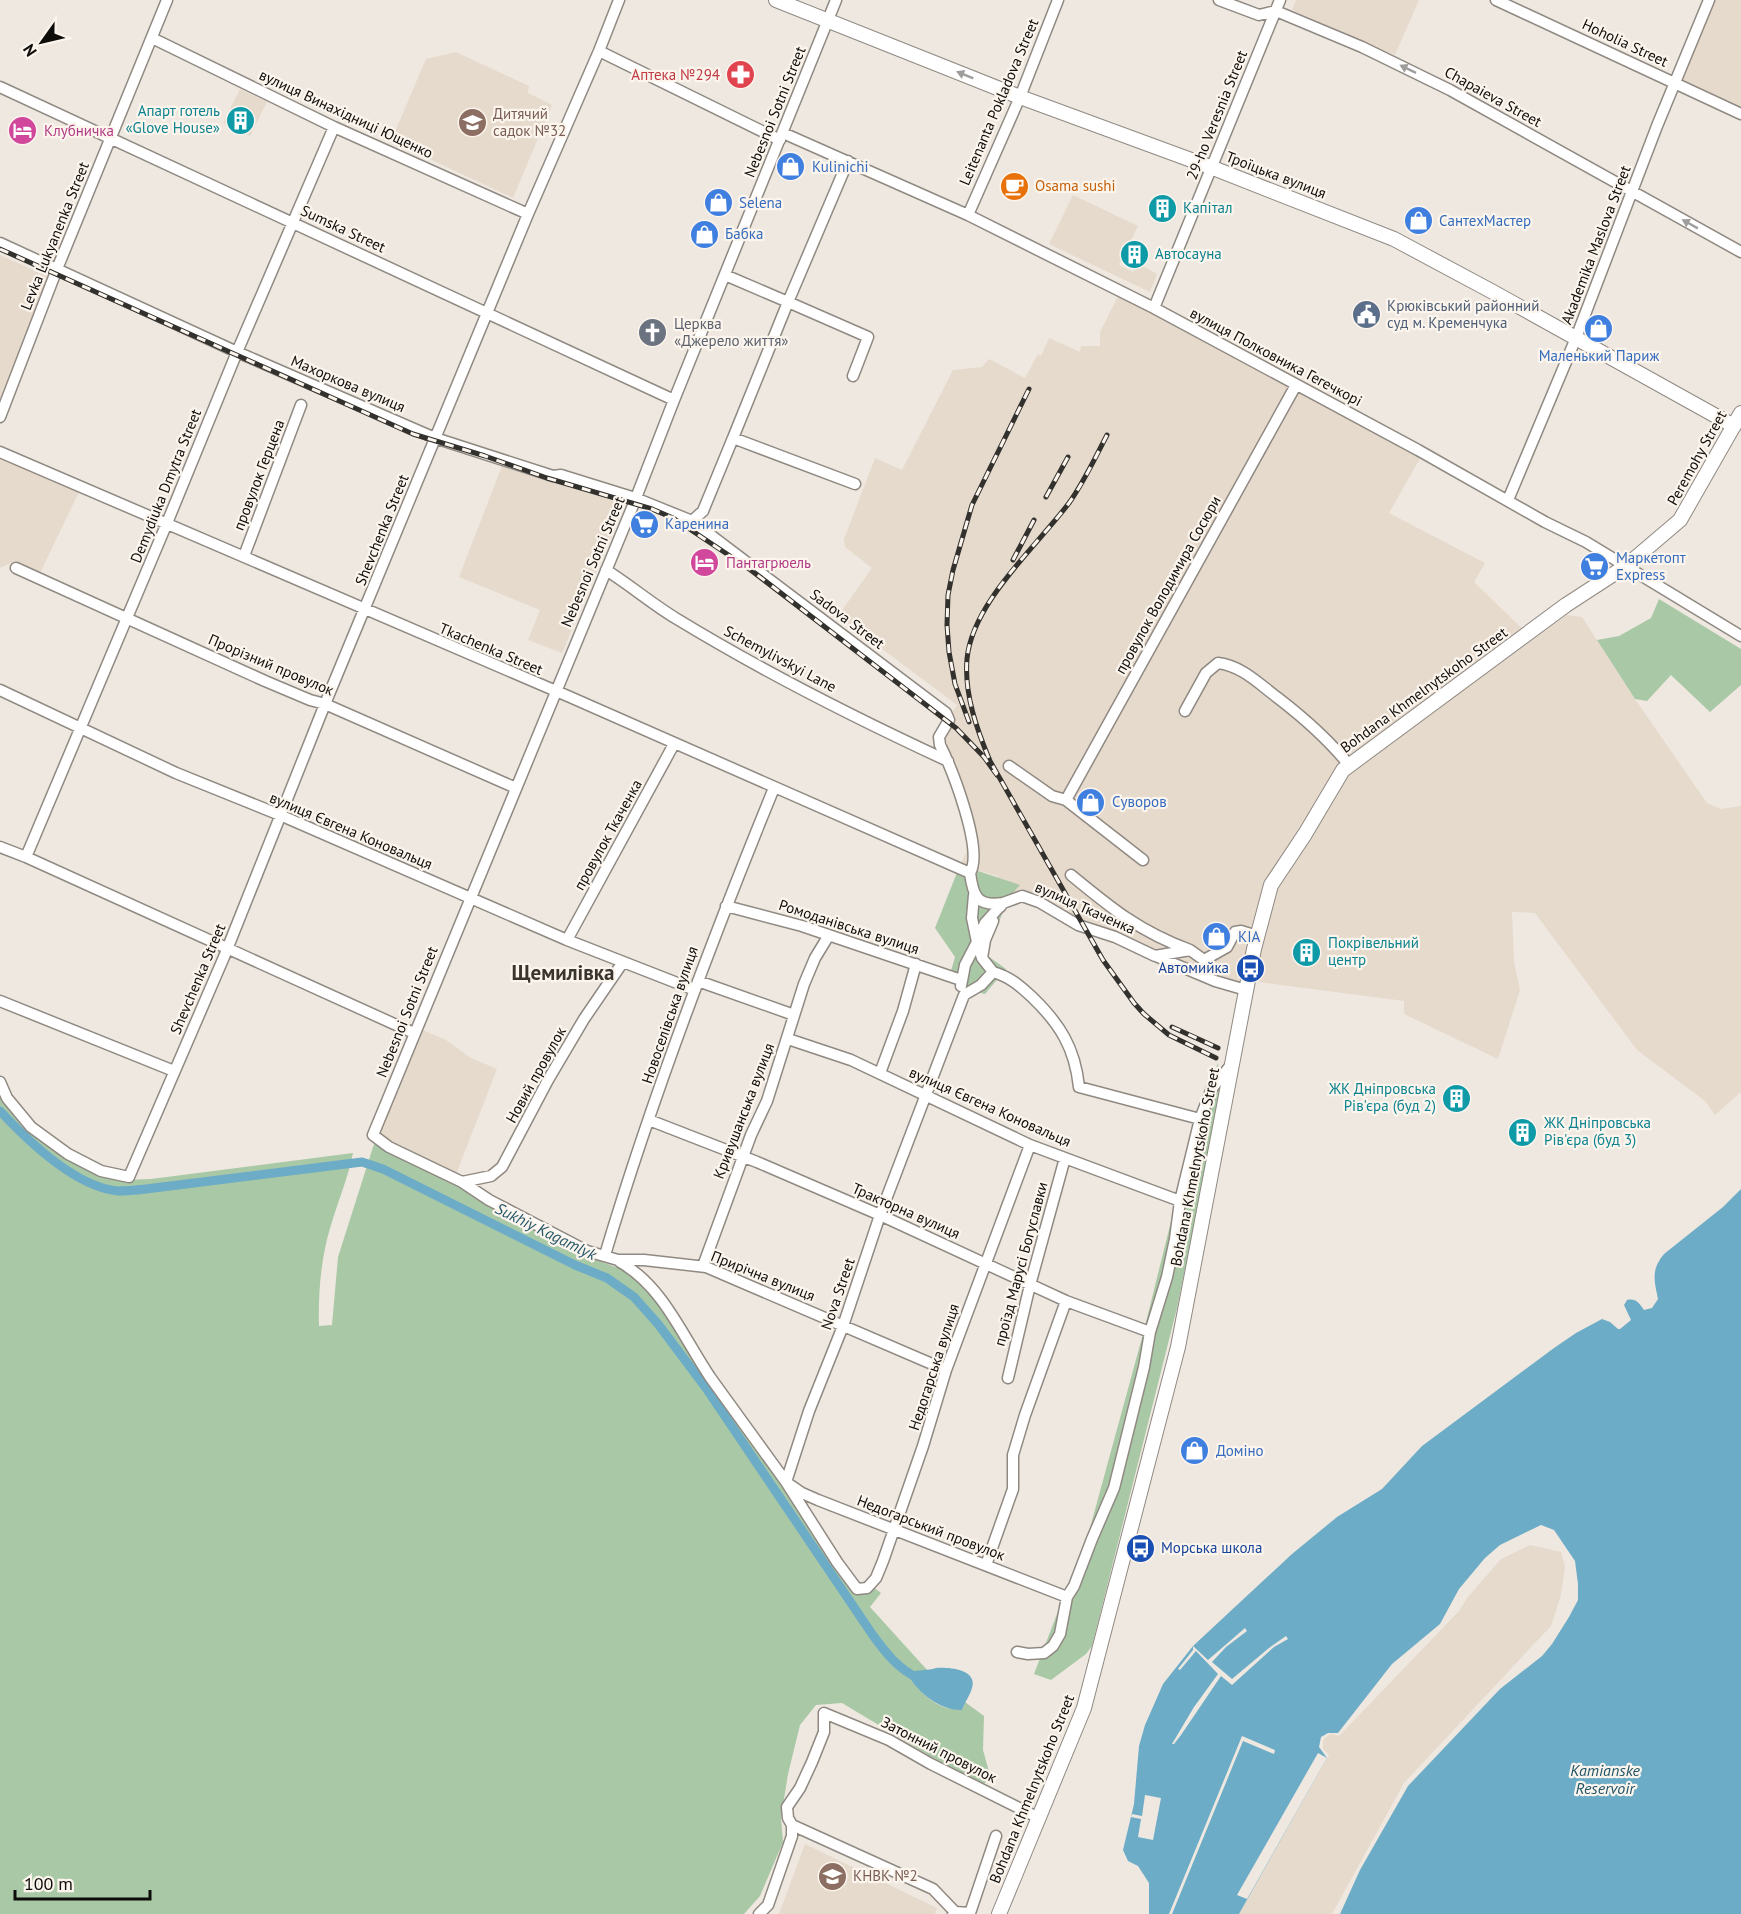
<svg xmlns="http://www.w3.org/2000/svg" width="1741" height="1914" font-family="'PT Sans',sans-serif">
	<rect width="100%" height="100%" fill="#efe8e0"/>
	<path fill="#e6dacc" d="M1296,0H1419L1395,55L1292,10Z
		M1713,0H1741V111L1684,82L1682,79Z
		M456,52L529,86L528,93L552,105L513,198L391,141L426,59Z
		M240,89L267,102L250,136L223,123Z
		M1073,195L1138,226L1119,265L1133,272L1138,263L1157,274L1150,292L1049,244Z
		M0,255L51,278L0,408Z
		M1123,286L1295,376L1426,448L1389,513L1485,563L1474,582L1533,639L1567,615L1582,617L1635,699L1707,803L1721,809L1741,806V1092L1715,1115L1705,1101L1637,1050L1535,913L1512,912L1514,962L1520,990L1498,1059L1404,1014V1001L1258,982L1234,993L1039,906L1018,900L1008,903L997,876L960,865L966,853L968,836L946,762L934,742L937,735L957,705L838,616L872,568L845,547L844,539L875,458L902,470L953,370L982,367L989,359L1025,378L1038,354L1041,356L1049,338L1080,352L1081,346H1100V332Z
		M0,457L79,492L40,573L11,563L0,568Z
		M502,466L624,504L562,653L528,640L540,610L459,577Z
		M423,1030L446,1040L471,1058L497,1069L453,1182L374,1144Z
		M1530,1545L1561,1552L1565,1566L1561,1595L1551,1626L1404,1783L1332,1914H1239L1329,1755L1323,1749V1740L1330,1734L1339,1736L1459,1611L1467,1598L1501,1559Z
		M805,1844L937,1908L935,1914H779Z"/>
	<path fill="#a9c8a6" d="M1659,599L1741,649V685L1710,712L1671,675L1647,701L1635,699L1597,640L1619,636L1651,618Z
		M960,865L1020,885L1010,896L985,954L1006,969L985,994L975,992L949,978L955,957L935,928Z
		M1218,1063L1221,1093L1177,1308L1092,1646L1086,1654L1051,1680L1034,1674L1090,1528L1143,1334L1196,1121Z
		M0,1095L35,1133L124,1180L151,1179L353,1153C348,1178 338,1201 331,1225C321,1257 318,1293 319,1326L332,1325L338,1257L374,1144L453,1182L476,1199L533,1230L588,1257L624,1270L640,1281L656,1301L856,1593L873,1587L881,1593L870,1607L928,1671L910,1672L908,1674C914,1687 933,1705 947,1708C952,1709 957,1709 962,1710L965,1702L984,1716L983,1750L990,1775L985,1783L977,1784L842,1703L816,1705L800,1725L788,1774L781,1818L783,1842L760,1896L744,1914H0Z"/>
	<path fill="#6dacc6" d="M1741,1189V1914H1340L1360,1870L1408,1786L1500,1689L1542,1656L1552,1644L1569,1617L1578,1600V1584L1575,1561L1554,1530L1541,1525L1500,1545L1485,1558L1459,1589L1440,1624L1392,1664L1338,1733H1328L1321,1737L1319,1747L1327,1758L1239,1914H1149V1883L1138,1866L1128,1861L1123,1850L1134,1804L1139,1746L1145,1725L1163,1684L1193,1646L1292,1554L1337,1517L1382,1489L1422,1446L1554,1348L1576,1333L1602,1319L1610,1322L1618,1329H1620L1631,1320L1624,1305L1627,1300C1636,1298 1639,1303 1644,1310L1652,1308L1658,1299C1654,1280 1651,1270 1664,1254L1723,1207Z
		M936,1668C948,1667 978,1669 972,1688C970,1695 965,1702 962,1710C941,1711 918,1693 908,1675L909,1673C917,1669 927,1671 936,1668Z"/>
	<path fill="#efe8e0" d="M1245,1628L1247,1631L1226,1647L1212,1662L1232,1679L1269,1648L1286,1636L1288,1639L1274,1647L1232,1685L1221,1676L1181,1735L1174,1744H1172L1194,1707L1218,1674L1196,1651L1180,1670L1178,1669L1193,1650V1646L1208,1660Z
		M1242,1736L1275,1750L1274,1754L1243,1741L1172,1914H1169Z
		M1318,1753L1327,1758L1247,1899L1237,1895Z
		M1145,1795L1161,1798L1153,1840L1138,1837L1141,1819L1131,1817L1132,1814L1142,1816Z"/>
	<g fill="none" stroke-linecap="round" stroke-linejoin="round">
		<path stroke="#6dacc6" stroke-width="9" d="M0,1111C28,1141 75,1187 118,1191C127,1191 137,1190 146,1189L362,1162L383,1169L575,1265L607,1278L634,1297L658,1324L706,1388L872,1634C885,1652 898,1669 918,1678"/>
		<defs>
			<path id="minor" d="M836,0L674,400L634,503L373,1135L389,1147L462,1182L489,1200L587,1251L618,1260H644L706,1267L946,1370
				M1219,0L1259,15L1276,11L1362,47L1450,90L1741,252
				M1496,0L1741,114
				M152,38L334,127L528,214
				M599,51L780,140
				M0,87L674,400
				M783,133L968,215L1154,308L1418,450L1545,522L1586,542L1741,636
				M848,161L788,302L868,337L853,376
				M968,215L1020,97L1058,0
				M0,243L237,352L435,438L553,476L561,475L635,498L692,521L946,713L949,720L939,737L940,745C952,769 984,850 970,873
				M725,275L788,302L733,438L855,484
				M1154,308L1280,0
				M0,417L57,269L167,0
				M0,452L570,697L970,873
				M1508,500L1576,338L1657,126L1709,0
				M692,521L703,511L733,438
				M244,556L301,405
				M16,568L265,681L310,700L325,704L516,788
				M606,570C630,585 652,604 677,619C764,672 855,718 948,761
				M0,690L176,773L280,815L567,940L695,990
				M1185,711L1206,673L1218,663C1242,666 1258,683 1278,698C1304,718 1328,739 1349,765
				M1009,766L1052,796L1066,800L1143,860
				M1066,800L1296,385
				M0,847L26,857L414,1033
				M26,857L167,523L237,352L334,127
				M970,873C973,896 977,907 1003,903L985,923L977,942L982,958L993,972L981,985L964,995L880,1215L843,1326L809,1411L786,1482L837,1562L857,1589L867,1588L876,1578L883,1561L923,1446L946,1370L1030,1145
				M1071,875C1111,908 1140,932 1190,950
				M726,906L802,926L961,980
				M1000,907L1003,903L1022,896L1039,902L1078,925L1115,937L1155,956L1190,950L1204,960L1227,947L1235,932L1241,931L1257,936
				M567,940L674,744
				M1158,957L1215,981L1246,990
				M982,958L985,940L993,921
				M993,972C1010,977 1019,985 1032,997C1060,1024 1075,1048 1079,1087L1200,1119
				M698,981L794,1015
				M961,986L965,965L977,942L972,918L974,895
				M0,1001L174,1071
				M788,1039L851,1060L1030,1145L1180,1201
				M880,1073L903,1011L916,964
				M0,1082L7,1098L31,1127L68,1154L101,1171L129,1177L224,957L325,704L528,214L599,51L619,0
				M649,1120L757,1162L880,1215L1066,1301L1150,1332
				M462,1182L491,1176L502,1167L548,1080L584,1019L623,962
				M605,1255C652,1097 711,942 774,788
				M620,1262C663,1286 683,1337 710,1377C735,1412 761,1447 786,1482L802,1493L818,1500L1067,1597
				M703,1266L751,1135L767,1101L804,984L815,958L829,935
				M1008,1378L1030,1285L1065,1158
				M986,1565L1013,1489V1455L1025,1415L1066,1301
				M1017,1652L1028,1654L1044,1653L1053,1646L1060,1634L1067,1597L1074,1586L1092,1539L1114,1488L1144,1367L1150,1332L1167,1277L1175,1239L1180,1201L1200,1119L1212,1088L1232,1064
				M792,1825L933,1889L955,1912
				M759,1914L768,1905L792,1836V1825L788,1818L787,1807L800,1788L812,1762L824,1732V1713L889,1740L931,1764L1039,1818
				M953,1914L955,1912L970,1913L996,1836"/>
			<path id="major" d="M776,0L1020,97L1213,168L1394,239L1493,292L1734,426
				M999,1914L1084,1708L1178,1347L1254,949L1271,885L1305,834L1343,770L1566,605L1626,566L1680,520L1741,413"/>
		</defs>
		<use href="#minor" stroke="#8f8982" stroke-width="13"/>
		<use href="#major" stroke="#8f8982" stroke-width="16"/>
		<use href="#minor" stroke="#fff" stroke-width="10"/>
		<use href="#major" stroke="#fff" stroke-width="14"/>
		<defs>
			<path id="rail" d="M0,249L413,434L485,456L547,478L652,509L673,518L751,570L956,728L984,757L997,775
				M1107,435C1095,458 1084,482 1069,503C1036,547 972,603 967,659C964,694 977,730 990,761L1103,960L1134,1003L1144,1014L1169,1035L1216,1058
				M1046,497L1068,457
				M1013,560L1034,520
				M969,722L955,684L949,652L947,625L948,595L953,570L972,505L1029,389
				M1172,1027L1218,1048"/>
		</defs>
		<use href="#rail" stroke="#33312d" stroke-width="5"/>
		<use href="#rail" stroke="#fcf5ed" stroke-width="3" stroke-dasharray="9" stroke-linecap="butt"/>
	</g>
	<defs><path id="oneway-solid" d="M-6-.8H1V-3.2L6.5 0L1 3.2V.8H-6Z" transform="scale(1.5)"/></defs>
	<g fill="#9f9e9d">
		<use href="#oneway-solid" transform="translate(1408 69) rotate(-154)"/>
		<use href="#oneway-solid" transform="translate(965 75) rotate(-158)"/>
		<use href="#oneway-solid" transform="translate(1690 224) rotate(-151)"/>
	</g>
	<defs>
		<symbol id="pharmacy-disc" viewBox="-11 -11 22 22"><circle r="9.5" fill="#e0444e" stroke="#fcf5ed"/><path d="M-2-6h4v4h4v4h-4v4h-4v-4h-4v-4h4Z" fill="#fff"/></symbol>
		<symbol id="building-disc" viewBox="-11 -11 22 22"><circle r="9.5" fill="#0f9aa8" stroke="#fcf5ed"/><path d="M-4-6H4V6H1V3H-1V6H-4ZM-2.5-4.3h1.7v1.8h-1.7ZM.8-4.3h1.7v1.8H.8ZM-2.5-1h1.7V.8h-1.7ZM.8-1h1.7V.8H.8Z" fill="#fff"/></symbol>
		<symbol id="school-disc" viewBox="-11 -11 22 22"><circle r="9.5" fill="#8d6e63" stroke="#fcf5ed"/><path d="M0-5L7-2L0 1L-7-2ZM-4 1L0 2.5L4 1V4Q0 6-4 4Z" fill="#fff"/></symbol>
		<symbol id="hotel-disc" viewBox="-11 -11 22 22"><circle r="9.5" fill="#d1479c" stroke="#fcf5ed"/><path d="M-6-4.5h1.5V1H6V5H4.5V3h-9V5H-6ZM-4 0a1.8 1.8 0 1 1 3.6 0ZM.5 0V-2.5h3Q6-2.5 6 0Z" fill="#fff"/></symbol>
		<symbol id="shop-disc" viewBox="-11 -11 22 22"><circle r="9.5" fill="#3f7fe0" stroke="#fcf5ed"/><path d="M-5-2.5h2.3a2.7 3.5 0 0 1 5.4 0H5L5.5 6h-11ZM-1.5-2.5h3a1.5 2.3 0 0 0-3 0Z" fill="#fff"/></symbol>
		<symbol id="cafe-disc" viewBox="-11 -11 22 22"><circle r="9.5" fill="#e8710a" stroke="#fcf5ed"/><path d="M-5.5-4.5H6V0H3Q3 3.5 0 3.5H-2.5Q-5.5 3.5-5.5 0ZM3-3.2v2h1.7v-2ZM-6 4.5H4V6H-6Z" fill="#fff"/></symbol>
		<symbol id="civic-disc" viewBox="-11 -11 22 22"><circle r="9.5" fill="#5c6f8a" stroke="#fcf5ed"/><path d="M-.6-6.5H3V-4.5H.6V-3L4-1V1h2V6H-6V1h2V-1L-.6-3ZM-1.2 2.5V6h2.4V2.5Z" fill="#fff"/></symbol>
		<symbol id="church-disc" viewBox="-11 -11 22 22"><circle r="9.5" fill="#6b7280" stroke="#fcf5ed"/><path d="M-1.2-6h2.4v3.5h3.3v2.4h-3.3V6h-2.4V-.1h-3.3v-2.4h3.3Z" fill="#fff"/></symbol>
		<symbol id="supermarket-disc" viewBox="-11 -11 22 22"><circle r="9.5" fill="#3f7fe0" stroke="#fcf5ed"/><path d="M-6-5.5h2.5l.6 2H6L4.5 2H-2.5L-4.4-4H-6ZM-1.5 3.2a1.3 1.3 0 1 0 .1 0ZM3 3.2a1.3 1.3 0 1 0 .1 0Z" fill="#fff"/></symbol>
		<symbol id="bus-disc" viewBox="-11 -11 22 22"><circle r="9.5" fill="#1a4fb4" stroke="#fcf5ed"/><path d="M-5-6H5V4H4V6H2V4H-2V6H-4V4H-5ZM-3.5-4V0h7V-4ZM-3.5 1.2v1.5H-2V1.2ZM2 1.2v1.5H3.5V1.2Z" fill="#fff"/></symbol>
	</defs>
	<g fill-rule="evenodd">
		<use href="#pharmacy-disc" x="724" y="58" width="33" height="33"/>
		<use href="#building-disc" x="224" y="104" width="33" height="33"/>
		<use href="#school-disc" x="456" y="106" width="33" height="33"/>
		<use href="#hotel-disc" x="6" y="114" width="33" height="33"/>
		<use href="#shop-disc" x="774" y="150" width="33" height="33"/>
		<use href="#cafe-disc" x="998" y="170" width="33" height="33"/>
		<use href="#shop-disc" x="702" y="186" width="33" height="33"/>
		<use href="#building-disc" x="1146" y="192" width="33" height="33"/>
		<use href="#shop-disc" x="1402" y="204" width="33" height="33"/>
		<use href="#shop-disc" x="688" y="218" width="33" height="33"/>
		<use href="#building-disc" x="1118" y="238" width="33" height="33"/>
		<use href="#civic-disc" x="1350" y="298" width="33" height="33"/>
		<use href="#shop-disc" x="1582" y="312" width="33" height="33"/>
		<use href="#church-disc" x="636" y="316" width="33" height="33"/>
		<use href="#supermarket-disc" x="628" y="508" width="33" height="33"/>
		<use href="#hotel-disc" x="688" y="546" width="33" height="33"/>
		<use href="#supermarket-disc" x="1578" y="550" width="33" height="33"/>
		<use href="#shop-disc" x="1074" y="786" width="33" height="33"/>
		<use href="#shop-disc" x="1200" y="920" width="33" height="33"/>
		<use href="#building-disc" x="1290" y="936" width="33" height="33"/>
		<use href="#bus-disc" x="1234" y="952" width="33" height="33"/>
		<use href="#building-disc" x="1440" y="1082" width="33" height="33"/>
		<use href="#building-disc" x="1506" y="1116" width="33" height="33"/>
		<use href="#shop-disc" x="1178" y="1434" width="33" height="33"/>
		<use href="#bus-disc" x="1124" y="1532" width="33" height="33"/>
		<use href="#school-disc" x="816" y="1860" width="33" height="33"/>
	</g>
	<g text-anchor="middle" stroke-width="4.5" stroke-linejoin="round" paint-order="stroke">
		<g font-size="15" fill="#0f0d0a" stroke="#fcf5ed">
			<text transform="translate(1625 43) rotate(25)" y="5">Hoholia Street</text>
			<text transform="translate(1493 97) rotate(29)" y="5">Chapaieva Street</text>
			<text transform="translate(999 102) rotate(-67)" y="5">Leitenanta Pokladova Street</text>
			<text transform="translate(775 112) rotate(-68)" y="5">Nebesnoi Sotni Street</text>
			<text transform="translate(346 114) rotate(25)" y="5">вулиця Винахідниці Ющенко</text>
			<text transform="translate(1217 115) rotate(-68)" y="5">29-ho Veresnia Street</text>
			<text transform="translate(1276 175) rotate(21)" y="5">Троїцька вулиця</text>
			<text transform="translate(343 229) rotate(25)" y="5">Sumska Street</text>
			<text transform="translate(55 236) rotate(-68)" y="5">Levka Lukyanenka Street</text>
			<text transform="translate(1596 245) rotate(-69)" y="5">Akademika Maslova Street</text>
			<text transform="translate(1276 357) rotate(28)" y="5">вулиця Полковника Гегечкорі</text>
			<text transform="translate(348 384) rotate(23)" y="5">Махоркова вулиця</text>
			<text transform="translate(1697 458) rotate(-61)" y="5">Peremohy Street</text>
			<text transform="translate(259 475) rotate(-69)" y="5">провулок Герцена</text>
			<text transform="translate(166 486) rotate(-68)" y="5">Demydiuka Dmytra Street</text>
			<text transform="translate(382 530) rotate(-68)" y="5">Shevchenka Street</text>
			<text transform="translate(593 562) rotate(-67)" y="5">Nebesnoi Sotni Street</text>
			<text transform="translate(1168 585) rotate(-61)" y="5">провулок Володимира Сосюри</text>
			<text transform="translate(847 619) rotate(37)" y="5">Sadova Street</text>
			<text transform="translate(491 649) rotate(23)" y="5">Tkachenka Street</text>
			<text transform="translate(780 659) rotate(28)" y="5">Schemylivskyi Lane</text>
			<text transform="translate(271 665) rotate(23)" y="5">Прорізний провулок</text>
			<text transform="translate(1424 690) rotate(-36)" y="5">Bohdana Khmelnytskoho Street</text>
			<text transform="translate(351 831) rotate(23)" y="5">вулиця Євгена Коновальця</text>
			<text transform="translate(608 835) rotate(-61)" y="5">провулок Ткаченка</text>
			<text transform="translate(1085 908) rotate(24)" y="5">вулиця Ткаченка</text>
			<text transform="translate(849 927) rotate(18)" y="5">Ромоданівська вулиця</text>
			<text transform="translate(198 979) rotate(-67)" y="5">Shevchenka Street</text>
			<text transform="translate(407 1012) rotate(-68)" y="5">Nebesnoi Sotni Street</text>
			<text transform="translate(670 1015) rotate(-71)" y="5">Новоселівська вулиця</text>
			<text transform="translate(536 1075) rotate(-61)" y="5">Новий провулок</text>
			<text transform="translate(990 1107) rotate(24)" y="5">вулиця Євгена Коновальця</text>
			<text transform="translate(744 1111) rotate(-69)" y="5">Кривушанська вулиця</text>
			<text transform="translate(1195 1167) rotate(-79)" y="5">Bohdana Khmelnytskoho Street</text>
			<text transform="translate(906 1211) rotate(24)" y="5">Тракторна вулиця</text>
			<text transform="translate(1021 1264) rotate(-75)" y="5">проїзд Марусі Богуславки</text>
			<text transform="translate(763 1276) rotate(22)" y="5">Прирічна вулиця</text>
			<text transform="translate(838 1294) rotate(-71)" y="5">Nova Street</text>
			<text transform="translate(934 1367) rotate(-72)" y="5">Недогарська вулиця</text>
			<text transform="translate(931 1528) rotate(21)" y="5">Недогарський провулок</text>
			<text transform="translate(939 1750) rotate(27)" y="5">Затонний провулок</text>
			<text transform="translate(1032 1789) rotate(-68)" y="5">Bohdana Khmelnytskoho Street</text>
		</g>
		<g font-size="15" fill="#be3a42" stroke="#fcf5ed" text-anchor="end">
			<text x="720" y="80">Аптека №294</text>
		</g>
		<g font-size="15" fill="#0d838f" stroke="#fcf5ed" text-anchor="start">
			<text x="220" y="116" text-anchor="end">Апарт готель<tspan x="220" dy="17">«Glove House»</tspan></text>
			<text x="1183" y="213">Капітал</text>
			<text x="1155" y="259">Автосауна</text>
			<text x="1328" y="948">Покрівельний<tspan x="1328" dy="17">центр</tspan></text>
			<text x="1436" y="1094" text-anchor="end">ЖК Дніпровська<tspan x="1436" dy="17">Рів'єра (буд 2)</tspan></text>
			<text x="1544" y="1128">ЖК Дніпровська<tspan x="1544" dy="17">Рів'єра (буд 3)</tspan></text>
		</g>
		<g font-size="15" fill="#785e54" stroke="#fcf5ed" text-anchor="start">
			<text x="493" y="119">Дитячий<tspan x="493" dy="17">садок №32</tspan></text>
			<text x="853" y="1881">КНВК №2</text>
		</g>
		<g font-size="15" fill="#b23c85" stroke="#fcf5ed" text-anchor="start">
			<text x="44" y="136">Клубничка</text>
			<text x="726" y="568">Пантагрюель</text>
		</g>
		<g font-size="15" fill="#366cbe" stroke="#fcf5ed" text-anchor="start">
			<text x="812" y="172">Kulinichi</text>
			<text x="739" y="208">Selena</text>
			<text x="1439" y="226">СантехМастер</text>
			<text x="725" y="239">Бабка</text>
			<text x="1599" y="361" text-anchor="middle">Маленький Париж</text>
			<text x="665" y="529">Каренина</text>
			<text x="1616" y="563">Маркетопт<tspan x="1616" dy="17">Express</tspan></text>
			<text x="1112" y="807">Суворов</text>
			<text x="1238" y="942">KIA</text>
			<text x="1216" y="1456">Доміно</text>
		</g>
		<g font-size="15" fill="#c56008" stroke="#fcf5ed" text-anchor="start">
			<text x="1035" y="191">Osama sushi</text>
		</g>
		<g font-size="15" fill="#4e5e75" stroke="#fcf5ed" text-anchor="start">
			<text x="1387" y="311">Крюківський районний<tspan x="1387" dy="17">суд м. Кременчука</tspan></text>
		</g>
		<g font-size="15" fill="#5b616d" stroke="#fcf5ed" text-anchor="start">
			<text x="674" y="329">Церква<tspan x="674" dy="17">«Джерело життя»</tspan></text>
		</g>
		<g font-size="15" fill="#164399" stroke="#fcf5ed" text-anchor="end">
			<text x="1229" y="973">Автомийка</text>
			<text x="1161" y="1553" text-anchor="start">Морська школа</text>
		</g>
		<g font-size="16" font-style="italic" fill="#225569" stroke="#fcf5ed">
			<text transform="translate(546 1231) rotate(26)" y="6">Sukhiy Kagamlyk</text>
			<text x="1605" y="1776">Kamianske<tspan x="1605" dy="18">Reservoir</tspan></text>
		</g>
		<g font-size="21" font-weight="bold" fill="#3a342e" stroke="#fcf5ed">
			<text x="563" y="980">Щемилівка</text>
		</g>
	</g>
	<g transform="translate(42 42) rotate(236)" stroke="#fcf5ed" stroke-width="4.5" paint-order="stroke">
	<path d="M0-4.5L10 22L0 15L-10 22Z" fill="#0f0d0a"/>
	<text y="-9" font-size="16" font-weight="bold" text-anchor="middle" fill="#0f0d0a">N</text>
	</g>
	<path d="M15 1890v9h135v-9" fill="none" stroke="#0f0d0a" stroke-width="3"/>
	<text x="24" y="1890" font-size="18" fill="#0f0d0a" stroke="#fcf5ed" stroke-width="4.5" paint-order="stroke">100 m</text>
</svg>
